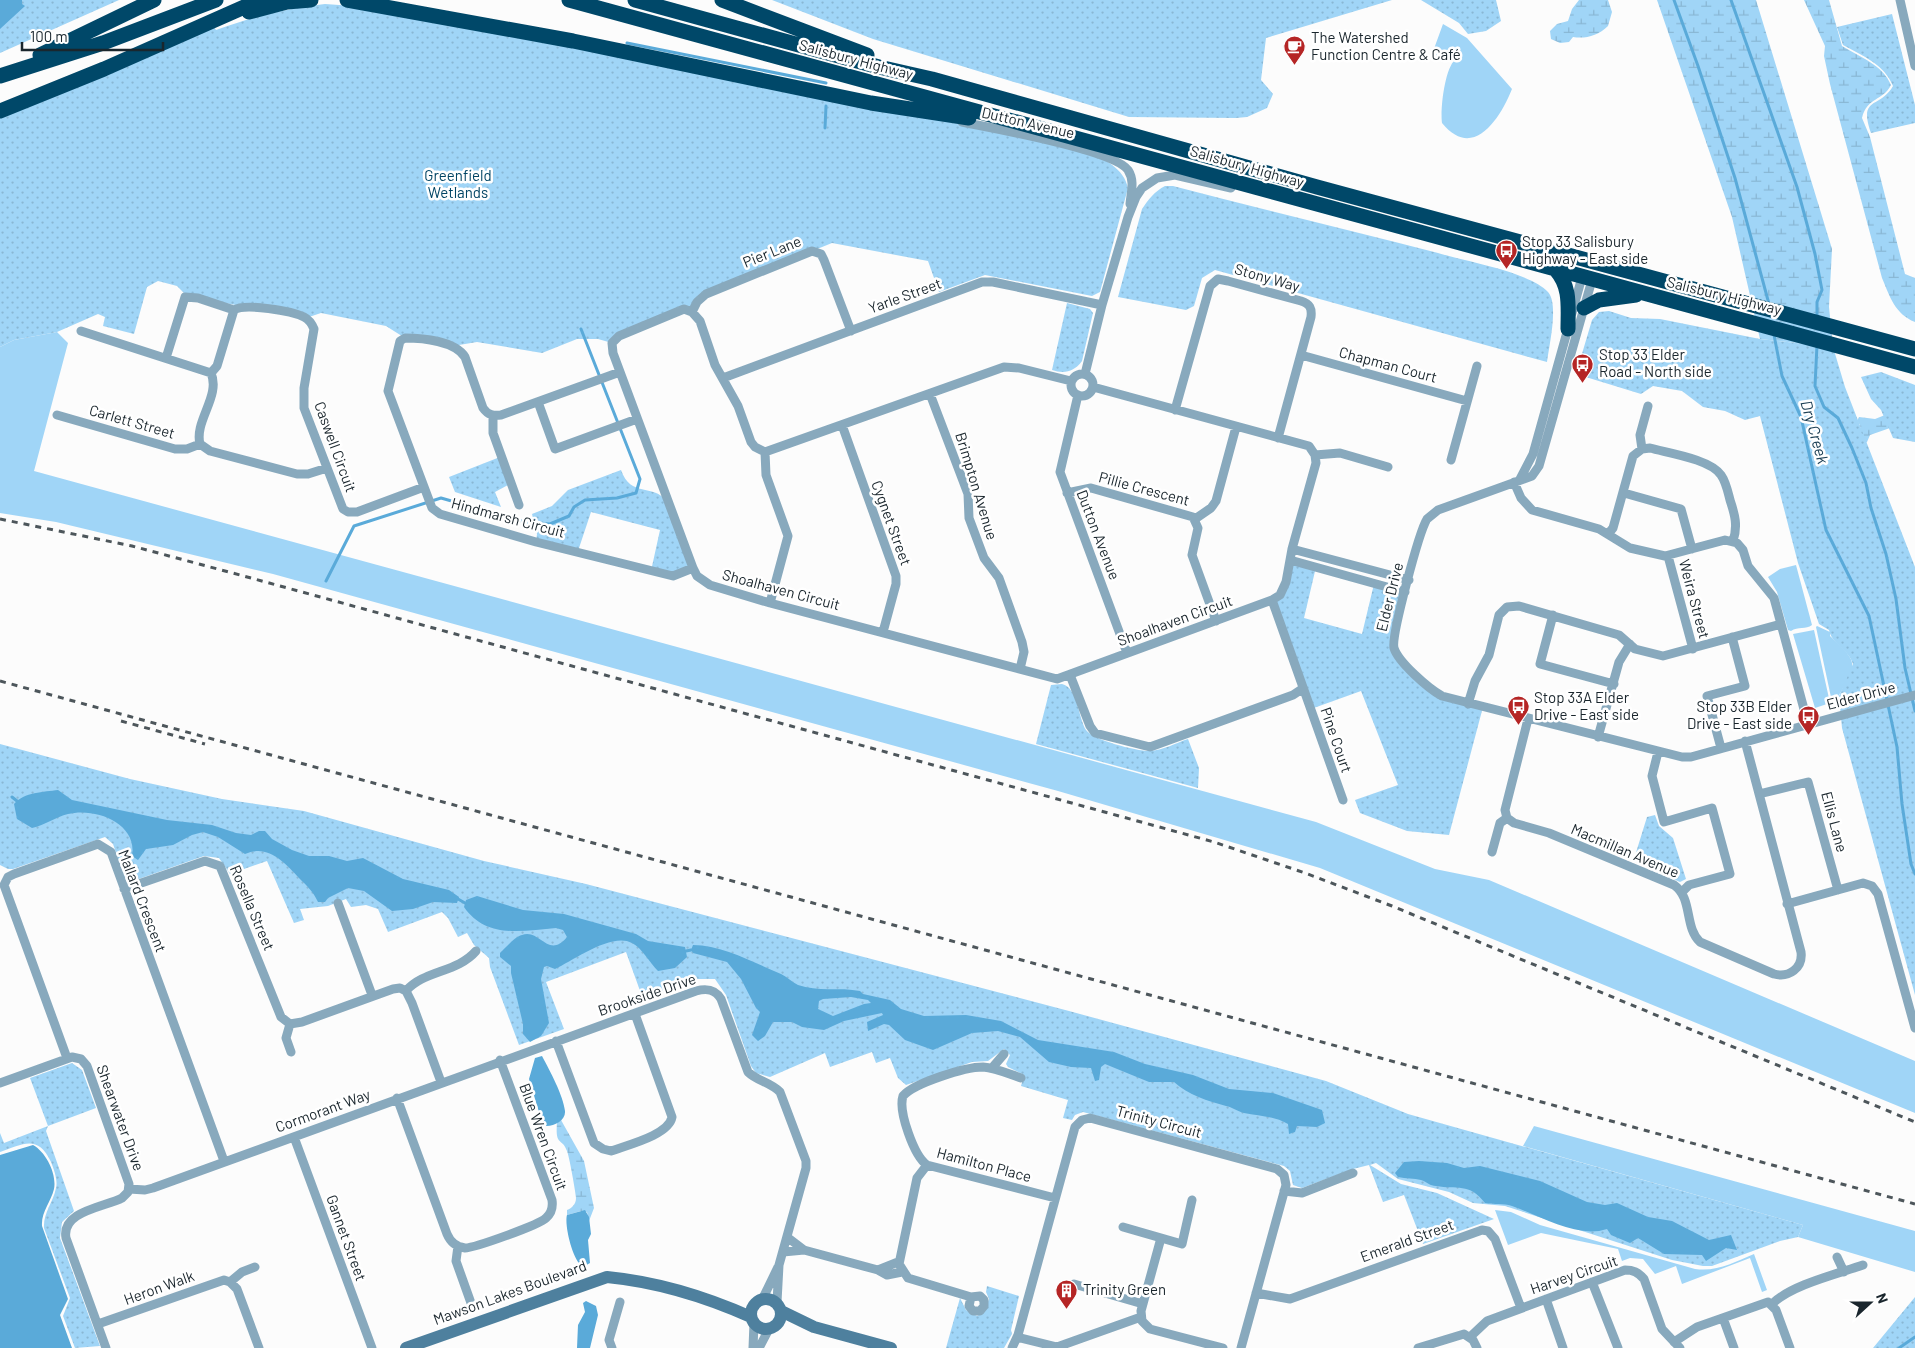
<svg xmlns="http://www.w3.org/2000/svg" width="1915" height="1348" font-family="Barlow,sans-serif">
	<defs>
		<pattern id="wetland-marsh" width="20" height="14" patternUnits="userSpaceOnUse" patternTransform="scale(1.25)"><rect width="20" height="14" fill="#a0d5f7"/><path d="M1 5h8M5 5V1M11 12h8M15 12V8" fill="none" stroke="#89b7d4"/></pattern>
		<pattern id="park-dots" width="8" height="8" patternUnits="userSpaceOnUse" patternTransform="scale(1.25)"><rect width="8" height="8" fill="#a0d5f7"/><path d="M2 2h.1M6 6h.1" fill="none" stroke="#89b7d4" stroke-width="1.8" stroke-linecap="round"/></pattern>
	</defs>
	<rect width="100%" height="100%" fill="#fcfcfc"/>
	<path fill="#a0d5f7" d="M1443,24L1467,38L1512,89C1500,119 1473,161 1442,123C1440,109 1445,68 1455,60L1431,57Z
		M57,332L68,343L34,471L1316,822L1435,869L1489,880L1915,1061V1113L1320,868L1058,791L273,574L56,522L0,513V347L14,340Z
		M1796,565L1812,625C1806,630 1798,626 1791,631L1788,630L1777,592L1768,577L1780,569Z
		M1817,626L1830,632V636C1858,662 1858,663 1839,695L1843,703L1833,704L1832,702L1816,627Z
		M1814,630L1830,703L1815,708L1793,634Z
		M1534,1126L1915,1231V1272L1798,1237L1803,1225L1523,1146Z
		M1495,1210L1511,1212L1540,1225L1695,1269C1718,1272 1734,1262 1754,1254L1767,1290L1762,1292L1750,1258L1682,1284L1676,1266L1655,1274L1643,1259L1630,1258L1622,1261L1618,1249L1541,1233L1508,1245Z"/>
	<path fill="url(#wetland-marsh)" d="M1579,0H1608L1612,12L1608,26C1598,36 1585,39 1573,37L1569,42L1560,43L1551,39L1550,31L1557,24L1568,21L1572,9Z
		M1657,0H1756L1832,249L1829,307L1833,347L1760,339L1732,217Z
		M1804,0H1829L1842,46C1860,57 1883,65 1891,85C1883,101 1867,97 1862,118L1870,137L1905,274L1915,278V322C1895,314 1890,297 1882,278L1830,84L1824,56L1825,46Z
		M1900,409L1890,428L1870,435L1867,442L1862,445L1860,425L1857,421L1859,417L1875,419Z
		M561,1120L584,1161L594,1208L589,1221L587,1212L581,1211L567,1215V1210C572,1208 576,1204 576,1198C576,1194 569,1155 567,1151C562,1137 555,1147 557,1123Z"/>
	<path fill="url(#park-dots)" d="M0,0H119L0,53Z
		M772,0H1392L1266,38L1261,80L1273,94L1267,108L1247,117L1236,118L1129,117L873,39Z
		M1421,0H1496L1501,21L1486,31L1468,34L1459,23Z
		M325,4L368,7L1016,135C1048,143 1121,150 1128,188L1100,292L1092,296L985,275L939,292L928,261L832,243L706,294L692,312L684,309L612,343L598,339H577L542,353L477,342L453,346L405,338L386,326L321,313L306,318L187,296L177,286L158,281L147,287L134,334L103,326L105,317L98,314L57,332L14,340L0,347V111L211,22L216,30C252,17 287,8 325,4Z
		M1892,14L1915,105V123L1871,133C1858,96 1880,109 1893,86C1884,64 1863,56 1843,45L1837,27Z
		M1165,186H1173C1261,209 1350,230 1438,253C1464,261 1530,272 1548,292C1559,304 1549,346 1547,362L1215,270L1202,278L1194,306L1186,310L1118,297L1142,209C1148,200 1155,191 1165,186Z
		M1067,303L1090,309L1093,313L1082,361C1074,372 1064,374 1052,370Z
		M1609,311L1631,318L1660,319L1760,339L1833,347L1845,387L1915,567V995L1842,728L1839,696L1853,664C1849,650 1831,643 1829,630L1819,624L1798,563L1760,416L1745,420L1725,411L1703,407L1682,391L1653,386L1641,394L1576,374L1592,320L1599,312Z
		M1881,372L1915,385V442L1893,438L1881,410L1871,399L1861,377Z
		M500,457L508,485L495,492L501,507L455,492L449,477Z
		M621,470C631,498 652,483 667,501C674,508 688,555 693,568L679,574L651,571L660,530L591,512L578,551L536,542L537,534L532,514L552,506L568,490Z
		M1290,560L1316,567L1304,618L1362,634L1374,584L1405,592L1394,650L1431,690L1483,707L1449,835L1407,831L1360,813L1355,800L1398,785L1361,691L1311,709L1272,600L1280,595Z
		M1062,684C1078,688 1078,717 1086,730C1093,740 1139,752 1151,751C1163,750 1176,743 1188,739L1199,768L1198,788L1036,744L1051,685Z
		M0,744L130,779L222,799L304,811L484,861L586,884L1069,1011L1326,1081L1408,1114L1803,1225L1798,1237L1780,1241L1712,1266H1703L1672,1260L1505,1206L1473,1203L1449,1192L1398,1179L1376,1163L1370,1165L1401,1184L1437,1193L1494,1219L1423,1244L1404,1195L1383,1202L1369,1165L1353,1169L1302,1188L1293,1185L1290,1171L1284,1166L1083,1112L1075,1115L1072,1120L1063,1118L1068,1100L1021,1086L1024,1075L1008,1067L1006,1064L1010,1055L1004,1049L988,1061L972,1062L906,1085L898,1078L890,1058L876,1063L872,1052L830,1067L825,1053L770,1077L756,1073L751,1066L726,995L715,979H697L643,999L626,952L546,982L564,1029L519,1045L490,967L489,958L474,945L467,933L458,937L448,918L442,912L388,932L378,909L366,905L351,907L346,899L328,906L300,909L304,920L294,923L267,861L230,874L219,858L204,856L133,881L124,876L113,844L105,837L13,869H8L0,865Z
		M1655,815L1659,826L1673,838L1686,879L1680,882L1652,870L1653,866L1634,859L1647,817Z
		M72,1063L82,1070L96,1108L48,1126L46,1131L74,1211L62,1222L60,1238L100,1346L75,1348L63,1316L70,1298L44,1228C43,1213 53,1203 56,1188C58,1180 54,1170 51,1162C38,1134 23,1144 0,1152V1133L4,1143L48,1126L30,1078Z
		M987,1286L1019,1296L1011,1330L1012,1334L1004,1348H946L960,1298L966,1310L977,1316L984,1312L989,1299L986,1292Z
		M1915,1297V1348H1873Z"/>
	<path fill="#5aaad9" fill-rule="evenodd" d="M0,0H22V4L25,6L0,29Z
		M58,790L72,800L167,820L212,825L236,833L251,835L259,831H265L272,839L292,850L309,856H329L347,861L363,858L403,879L449,890L459,897L457,903L433,902L413,909L392,911L364,891L348,888L328,898L325,902H318C313,891 307,886 299,878C284,862 268,844 245,854L218,837L203,832L192,835L173,845L146,849L138,860L132,856C138,823 95,807 68,814C56,817 45,825 32,828L17,819L14,804C24,792 44,792 58,790Z
		M477,896L523,910L564,914L636,934L648,941L685,947L687,957L675,968L658,971C650,963 642,948 632,943C612,932 574,960 555,969L547,966L544,967L541,979L549,1023L541,1036L530,1042L523,1034V1024L511,973V966L500,957V953C506,948 514,937 522,935C540,928 548,960 567,937L563,930L556,928C522,931 486,939 464,907L466,900Z
		M693,945C723,945 754,963 781,974C787,977 792,982 798,985C817,992 840,987 860,991L863,994L890,1000L901,1009L924,1016L966,1015L1001,1021L1038,1040L1114,1052L1145,1064L1193,1075L1229,1089L1273,1093L1322,1110L1325,1123L1317,1127L1297,1126L1295,1132L1289,1134L1288,1124C1274,1116 1259,1116 1244,1113C1237,1111 1232,1107 1226,1106C1208,1101 1188,1095 1174,1082H1149L1105,1064L1101,1067L1099,1080L1095,1081L1091,1068L1071,1067L1049,1062L1020,1037L998,1031L972,1033L933,1050L905,1040L889,1025L884,1024L868,1031L867,1022L883,1015L882,1013L844,1021L824,1030L802,1027L792,1022H773L765,1036L758,1041L752,1035L760,1012L756,1008L741,979L727,962L693,953L691,950ZM851,997L868,1000L871,1003L864,1004L833,1016L818,1009L819,1001L823,999Z
		M542,1056C550,1071 563,1095 565,1111C566,1121 553,1127 545,1126L542,1122L529,1079L535,1058Z
		M33,1145C46,1152 57,1174 54,1189C51,1202 41,1212 42,1226L68,1299L60,1315L72,1348H0V1155Z
		M1419,1161L1447,1163L1464,1168L1480,1166L1540,1181L1587,1202L1605,1205L1617,1203L1648,1217L1672,1221L1709,1240L1731,1235L1737,1250L1726,1248L1706,1261L1702,1255L1664,1254L1638,1238L1630,1243L1611,1235L1607,1229C1577,1239 1541,1216 1512,1206C1503,1203 1494,1205 1485,1203C1469,1182 1457,1190 1436,1186C1430,1186 1427,1182 1421,1180C1414,1178 1406,1179 1398,1177L1395,1173L1404,1162Z
		M585,1210L589,1217L591,1234L588,1240L590,1263L583,1267C573,1262 564,1225 567,1215Z
		M586,1301L596,1306L598,1315L590,1348H577L578,1325L585,1312L583,1303Z"/>
	<g fill="none" stroke-linecap="round" stroke-linejoin="round">
		<path stroke="#5aaad9" stroke-width="3" d="M1674,0L1698,66L1735,178L1769,304
			M1731,0L1797,187L1815,254L1822,290L1817,302V318
			M627,43L826,83
			M825,128L826,106
			M1774,335L1782,376L1801,417L1826,530L1869,616L1897,747L1902,804L1911,864L1915,874
			M1817,345L1815,386L1824,407L1838,418L1852,448L1866,483L1871,508L1886,554L1896,599L1905,668L1915,711
			M326,581L354,526L441,498L525,522L550,524L569,516L574,507L585,500L617,498L636,493L640,479L581,329
			M12,797L17,801
			M458,899L465,903
			M686,951L691,950
			M1899,1348L1915,1337"/>
		<path stroke="#88a9bd" stroke-width="9" d="M1900,0L1915,66
			M962,122C991,128 1113,149 1128,170C1135,181 1131,192 1130,204
			M1592,280L1539,466L1532,476L1438,510L1427,519C1419,532 1391,636 1394,648C1398,662 1429,689 1442,696L1682,757H1691L1915,695
			M692,312L697,302L706,294L812,251L821,254L824,260L851,331
			M1572,313L1582,277
			M81,331L211,373
			M1301,355L1467,401
			M166,358L185,297L198,298L234,310
			M620,372L501,415C493,416 488,415 483,408L465,357C455,341 423,338 405,338L400,341L388,391L432,508L440,514L536,542L673,576L693,568
			M1071 385a11 11 0 1 1 22 0a11 11 0 1 1-22 0Z
			M1085,374L1102,305L1128,217L1136,197L1142,188L1157,178L1175,175L1231,188
			M723,378L982,282H993L1102,305
			M1071,381L1019,368L1004,367L765,452L755,447L751,442L738,406L715,365L700,321L692,312L684,309L619,336L612,343L613,353L693,568L697,576L710,585L770,603L1057,679L1272,600L1280,595L1286,582L1292,549L1316,463L1315,455L1309,446L1093,387
			M930,394L968,494L969,518L984,558L999,578L1022,642L1024,652L1020,669
			M1078,395L1060,472L1127,653
			M538,402L555,449L637,419
			M1175,410L1210,286L1218,279L1228,281L1301,301C1310,304 1312,308 1311,317L1278,438
			M57,415L175,449H187L200,444
			M493,416V433L519,505
			M842,425L896,576V584L883,632
			M200,444C194,421 221,396 211,373L217,366L234,310C245,303 292,311 304,317C310,320 312,324 314,329L304,388V408L343,509L348,512H357L424,487
			M200,444L210,451L297,474H308L327,468
			M1642,449L1640,435L1648,406
			M765,452L766,475L788,536L770,603
			M1315,455L1340,453L1388,467
			M1451,460L1477,366
			M1520,479L1533,454L1569,325
			M1514,482L1521,498L1532,510L1599,529L1630,548L1665,556L1725,540L1737,543L1743,550L1748,566L1774,598L1808,724
			M1067,493L1091,488L1193,517L1198,528L1192,555L1216,621
			M1624,493L1681,509L1692,549
			M1195,519L1211,508L1216,501L1236,427
			M1608,534L1613,528L1633,456L1642,449L1650,448C1668,453 1710,459 1721,475C1726,482 1728,492 1730,500C1735,515 1738,526 1733,541
			M1292,549L1409,580
			M1668,556L1693,649
			M1290,560L1405,592
			M1272,600L1343,800
			M1553,615L1540,664L1614,684
			M1070,675L1090,726L1095,733L1150,747L1293,695L1302,689
			M1468,704L1475,681L1489,655L1499,615L1507,607L1519,606L1619,635L1635,649L1663,656L1781,624
			M1528,719L1505,810L1507,818L1514,823L1549,833L1674,885C1693,898 1684,927 1700,942L1774,974C1789,978 1803,968 1801,952L1745,741
			M1598,737L1619,662L1630,644
			M1721,748L1707,696L1745,686L1732,637
			M1658,752L1652,776L1664,822L1712,808L1730,874L1689,885L1682,892
			M1759,794L1808,782L1838,890
			M1492,852L1500,823L1507,818
			M124,889L205,861L220,866L281,1017L290,1024L302,1022L393,989L400,988L406,991C424,970 457,973 476,951
			M338,903L372,995
			M1787,904L1863,883L1872,886L1878,894L1915,1028
			M406,991L412,1003L441,1082
			M290,1024L286,1038L291,1052
			M556,1041L594,1143L603,1149L611,1151C627,1145 669,1135 672,1117L635,1014
			M67,1058L4,885L8,877L14,874L98,844L111,852L224,1161
			M992,1068L1004,1054
			M1021,1078C1009,1074 996,1068 983,1067C965,1067 914,1083 903,1096C898,1111 914,1156 927,1165L1055,1198
			M0,1083L72,1057L81,1059L87,1066L129,1184L128,1192L122,1198C105,1207 61,1211 66,1238L106,1348
			M397,1098L447,1234C450,1241 456,1247 465,1248C474,1248 539,1225 546,1218C552,1213 553,1207 552,1200L500,1060
			M294,1137L372,1348
			M927,1165L917,1178L899,1264L908,1278L971,1297L980,1296L984,1300V1306L980,1311H973L969,1306L971,1297
			M129,1189L145,1190L153,1188L696,991C707,988 715,989 721,999L748,1072C757,1081 770,1082 780,1092L806,1161V1168L779,1265L777,1302
			M1284,1191L1302,1193L1353,1173
			M1123,1227L1182,1244L1192,1200
			M787,1237L804,1250L878,1270L887,1275L902,1272
			M1161,1238L1141,1311L1142,1321L1150,1329L1223,1348
			M458,1246L456,1261L471,1303
			M783,1252L804,1250
			M1837,1257L1844,1272
			M878,1270L898,1262
			M230,1282L242,1272L255,1267
			M1592,1282L1618,1348
			M1074,1284L1143,1304
			M1256,1293L1290,1299L1482,1230L1488,1231L1495,1239L1521,1308
			M763,1298L778,1267
			M1546,1299L1563,1348
			M1772,1304C1791,1285 1837,1274 1863,1265
			M1723,1318L1734,1348
			M98,1324L224,1280L230,1282L237,1289L259,1348
			M1017,1337L1057,1347L1141,1317
			M1470,1337L1487,1321L1625,1270C1633,1270 1638,1272 1644,1279L1662,1329L1680,1348
			M1674,1342L1697,1327L1768,1302L1776,1310L1790,1348
			M612,1348L609,1340L620,1302
			M753,1348L754,1323
			M759,1348L769,1329
			M1012,1348L1018,1335L1075,1127L1082,1120L1090,1118L1277,1169L1284,1175L1286,1185L1241,1348
			M1418,1348L1464,1334L1473,1340L1477,1348"/>
		<path stroke="#4e809e" stroke-width="12" d="M751 1314a15 15 0 1 1 30 0a15 15 0 1 1-30 0Z
			M781,1311L814,1327L891,1348
			M406,1348L607,1277C658,1282 704,1296 751,1317"/>
		<path stroke="#004869" stroke-width="15" d="M347,0L573,41L871,103L969,118
			M569,0L1915,367
			M635,0L879,67L932,79L1317,187L1915,349
			M722,0L867,55
			M249,12L287,2L311,0
			M40,55L154,0
			M0,76L103,43L216,0
			M0,111L104,69L260,0
			M1556,270C1571,287 1568,307 1568,329
			M1584,308L1599,300L1636,295"/>
		<path stroke="#4d565b" stroke-width="3" stroke-dasharray="6 6" stroke-linecap="butt" d="M0,519L132,546L240,575L1214,842L1305,873L1392,906L1915,1122
			M0,681L1915,1204
			M121,721L205,744"/>
	</g>
	<defs>
		<symbol id="cafe-pin" viewBox="-11 -11 22 30"><path d="M0 17L-7.5 6A9.5 9.5 0 1 1 7.5 6Z" fill="#b52525" stroke="#fff"/><path d="M-5.5-4.5H6V0H3Q3 3.5 0 3.5H-2.5Q-5.5 3.5-5.5 0ZM3-3.2v2h1.7v-2ZM-6 4.5H4V6H-6Z" fill="#fff"/></symbol>
		<symbol id="bus-pin" viewBox="-11 -11 22 30"><path d="M0 17L-7.5 6A9.5 9.5 0 1 1 7.5 6Z" fill="#b52525" stroke="#fff"/><path d="M-5-6H5V4H4V6H2V4H-2V6H-4V4H-5ZM-3.5-4V0h7V-4ZM-3.5 1.2v1.5H-2V1.2ZM2 1.2v1.5H3.5V1.2Z" fill="#fff"/></symbol>
		<symbol id="building-pin" viewBox="-11 -11 22 30"><path d="M0 17L-7.5 6A9.5 9.5 0 1 1 7.5 6Z" fill="#b52525" stroke="#fff"/><path d="M-4-6H4V6H1V3H-1V6H-4ZM-2.5-4.3h1.7v1.8h-1.7ZM.8-4.3h1.7v1.8H.8ZM-2.5-1h1.7V.8h-1.7ZM.8-1h1.7V.8H.8Z" fill="#fff"/></symbol>
	</defs>
	<g fill-rule="evenodd">
		<use href="#cafe-pin" x="1282" y="34" width="25" height="34"/>
		<use href="#bus-pin" x="1494" y="238" width="25" height="34"/>
		<use href="#bus-pin" x="1570" y="352" width="25" height="34"/>
		<use href="#bus-pin" x="1506" y="694" width="25" height="34"/>
		<use href="#bus-pin" x="1796" y="704" width="25" height="34"/>
		<use href="#building-pin" x="1054" y="1278" width="25" height="34"/>
	</g>
	<g text-anchor="middle" stroke-width="5" stroke-linejoin="round" paint-order="stroke">
		<g font-size="15" fill="#1a262d" stroke="#fff" text-anchor="start">
			<text x="1311" y="43">The Watershed<tspan x="1311" dy="17">Function Centre &amp; Café</tspan></text>
			<text x="1522" y="247">Stop 33 Salisbury<tspan x="1522" dy="17">Highway - East side</tspan></text>
			<text x="1599" y="360">Stop 33 Elder<tspan x="1599" dy="17">Road - North side</tspan></text>
			<text x="1534" y="703">Stop 33A Elder<tspan x="1534" dy="17">Drive - East side</tspan></text>
			<text x="1792" y="712" text-anchor="end">Stop 33B Elder<tspan x="1792" dy="17">Drive - East side</tspan></text>
			<text x="1083" y="1295">Trinity Green</text>
		</g>
		<g font-size="15" fill="#1a262d" stroke="#fff">
			<text transform="translate(856 60) rotate(15)" y="5">Salisbury Highway</text>
			<text transform="translate(1028 123) rotate(13)" y="5">Dutton Avenue</text>
			<text transform="translate(1247 167) rotate(16)" y="5">Salisbury Highway</text>
			<text transform="translate(772 252) rotate(-22)" y="5">Pier Lane</text>
			<text transform="translate(1267 278) rotate(16)" y="5">Stony Way</text>
			<text transform="translate(905 296) rotate(-20)" y="5">Yarle Street</text>
			<text transform="translate(1724 296) rotate(14)" y="5">Salisbury Highway</text>
			<text transform="translate(1388 365) rotate(15)" y="5">Chapman Court</text>
			<text transform="translate(132 422) rotate(16)" y="5">Carlett Street</text>
			<text transform="translate(335 447) rotate(70)" y="5">Caswell Circuit</text>
			<text transform="translate(976 486) rotate(73)" y="5">Brimpton Avenue</text>
			<text transform="translate(1144 489) rotate(15)" y="5">Pillie Crescent</text>
			<text transform="translate(508 518) rotate(15)" y="5">Hindmarsh Circuit</text>
			<text transform="translate(891 523) rotate(70)" y="5">Cygnet Street</text>
			<text transform="translate(1098 535) rotate(69)" y="5">Dutton Avenue</text>
			<text transform="translate(781 590) rotate(15)" y="5">Shoalhaven Circuit</text>
			<text transform="translate(1390 597) rotate(-76)" y="5">Elder Drive</text>
			<text transform="translate(1694 599) rotate(75)" y="5">Weira Street</text>
			<text transform="translate(1175 621) rotate(-20)" y="5">Shoalhaven Circuit</text>
			<text transform="translate(1861 696) rotate(-15)" y="5">Elder Drive</text>
			<text transform="translate(1336 740) rotate(71)" y="5">Pine Court</text>
			<text transform="translate(1834 822) rotate(75)" y="5">Ellis Lane</text>
			<text transform="translate(1625 851) rotate(23)" y="5">Macmillan Avenue</text>
			<text transform="translate(142 901) rotate(69)" y="5">Mallard Crescent</text>
			<text transform="translate(252 908) rotate(67)" y="5">Rosella Street</text>
			<text transform="translate(647 995) rotate(-19)" y="5">Brookside Drive</text>
			<text transform="translate(323 1111) rotate(-20)" y="5">Cormorant Way</text>
			<text transform="translate(120 1118) rotate(70)" y="5">Shearwater Drive</text>
			<text transform="translate(1159 1122) rotate(15)" y="5">Trinity Circuit</text>
			<text transform="translate(543 1137) rotate(70)" y="5">Blue Wren Circuit</text>
			<text transform="translate(984 1165) rotate(15)" y="5">Hamilton Place</text>
			<text transform="translate(346 1238) rotate(70)" y="5">Gannet Street</text>
			<text transform="translate(1407 1241) rotate(-20)" y="5">Emerald Street</text>
			<text transform="translate(1574 1275) rotate(-19)" y="5">Harvey Circuit</text>
			<text transform="translate(159 1288) rotate(-20)" y="5">Heron Walk</text>
			<text transform="translate(510 1293) rotate(-20)" y="5">Mawson Lakes Boulevard</text>
		</g>
		<g font-size="15" fill="#004464" stroke="#fff">
			<text x="458" y="181">Greenfield<tspan x="458" dy="17">Wetlands</tspan></text>
		</g>
		<g font-size="16" font-style="italic" fill="#1e4156" stroke="#fff">
			<text transform="translate(1815 432) rotate(74)" y="6">Dry Creek</text>
		</g>
	</g>
	<g transform="translate(1870 1303) rotate(69)" stroke="#ffffff" stroke-width="4" paint-order="stroke">
	<path d="M0-4L9 19L0 12L-9 19Z" fill="#1a262d"/>
	<text y="-8" font-size="14" font-weight="bold" text-anchor="middle" fill="#1a262d">N</text>
	</g>
	<path d="M22 42v8h141v-8" fill="none" stroke="#1a262d" stroke-width="2.5"/>
	<text x="30" y="42" font-size="15" fill="#1a262d" stroke="#ffffff" stroke-width="4" paint-order="stroke">100 m</text>
</svg>
